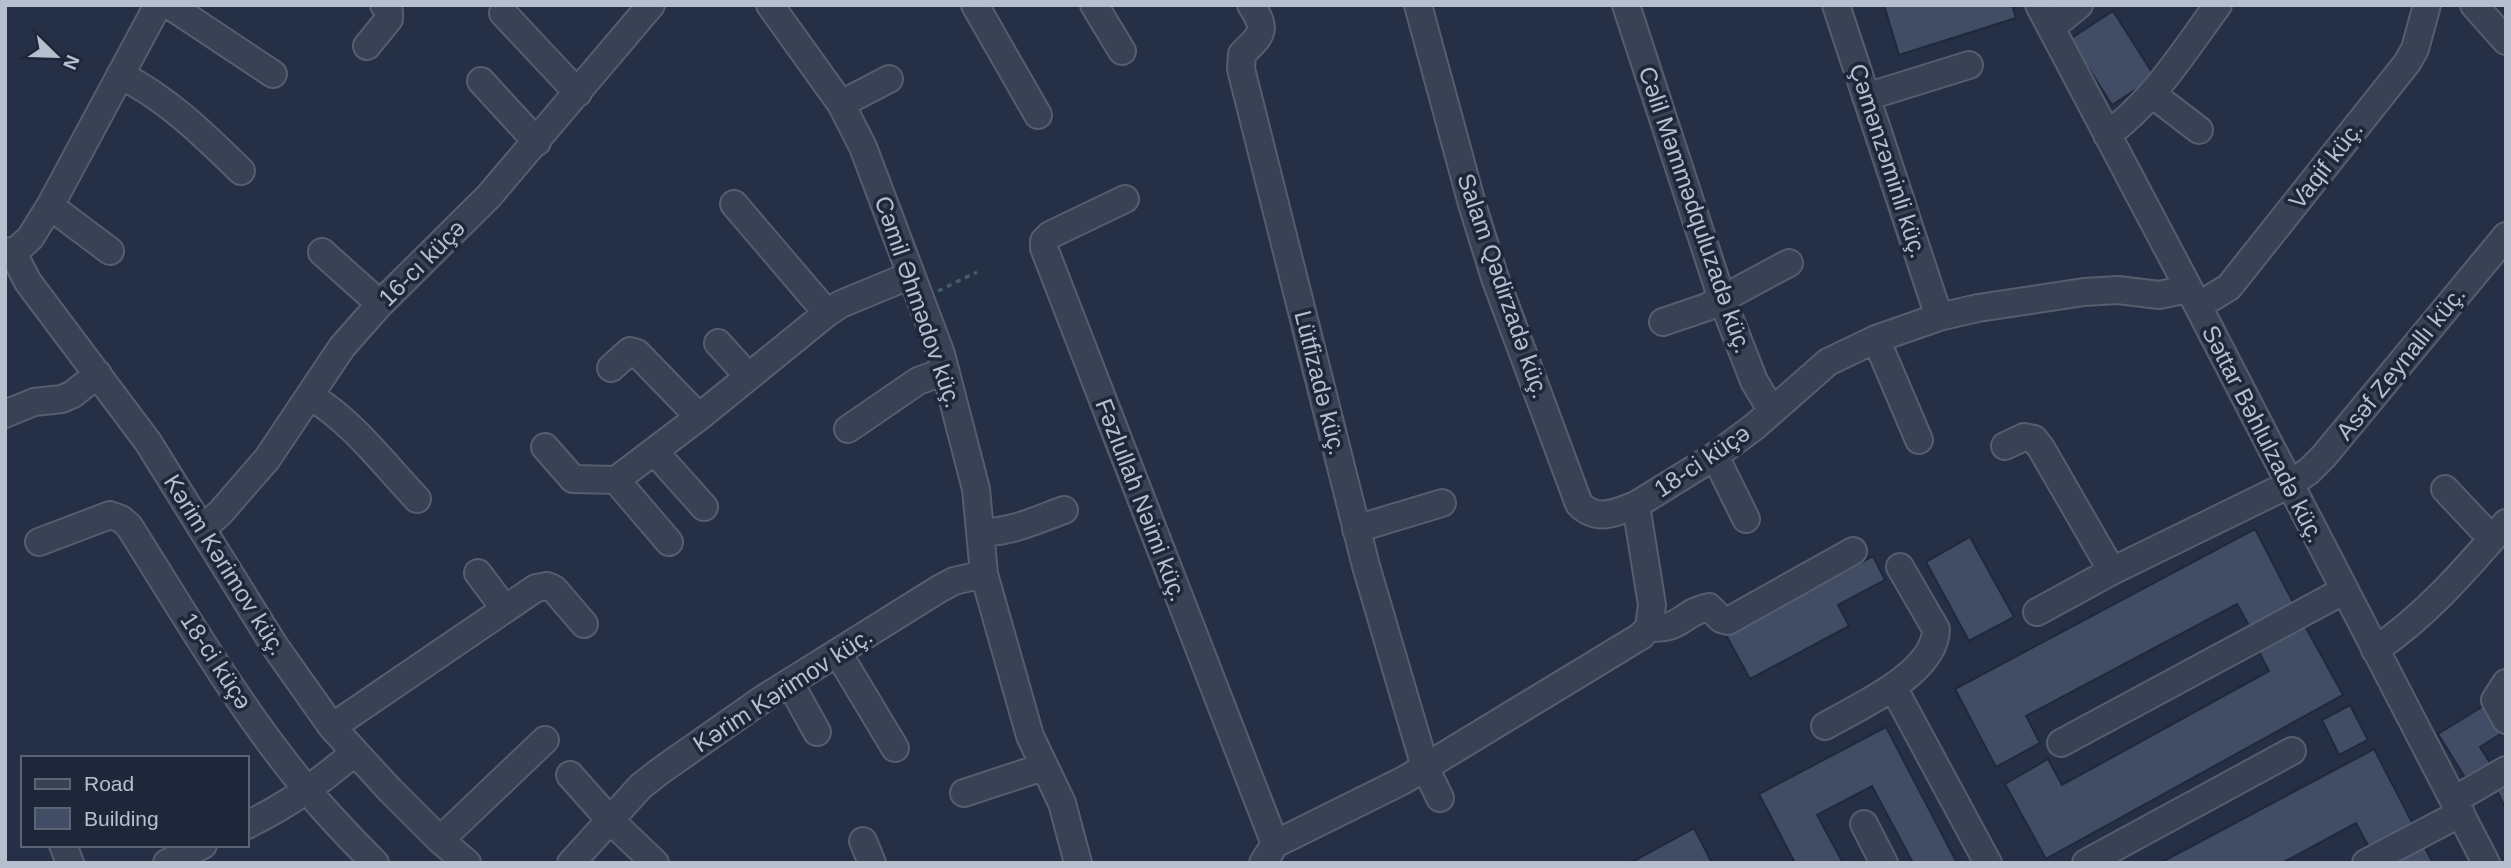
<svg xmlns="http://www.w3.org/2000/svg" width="2511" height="868" font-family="Helvetica,sans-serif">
	<rect width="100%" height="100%" fill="#252f45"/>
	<path fill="#414c65" stroke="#20293c" stroke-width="2" d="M1884,5H2012L2016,18L1899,55Z
		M2113,11L2155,77L2112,105L2070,39Z
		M2255,529L2295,606L2251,629L2237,604L2026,716L2040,743L1996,767L1955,689Z
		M1970,537L2014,617L1969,641L1926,562Z
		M1873,556L1885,580L1838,605L1849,626L1750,679L1726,635Z
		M2304,624L2343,695L2046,859L2005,784L2048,759L2062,785L2269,671L2258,650Z
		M2350,705L2368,740L2339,755L2322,720Z
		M2485,705L2502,733L2480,747L2494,769L2469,784L2438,734Z
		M1886,727L1957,863H1913L1872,786L1817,815L1843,863H1795L1759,794Z
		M2374,749L2414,826L2370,849L2356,823L2282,863H2160Z
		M2506,787V809L2497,791Z
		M1694,828L1712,863H1630Z
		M2422,842L2433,863H2385Z"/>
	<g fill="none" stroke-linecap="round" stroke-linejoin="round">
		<defs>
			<path id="minor" d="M169,5L273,74
				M770,5L841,104L863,147L941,354L976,489L984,574L1030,736L1062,803L1078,863
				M975,5L1038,115
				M1094,5L1122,51
				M1251,5C1268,31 1262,34 1242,54L1241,69L1366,566L1425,767L1440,798
				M1418,5L1472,204L1495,278L1579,504C1597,522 1615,513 1636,505
				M1626,5L1722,299L1754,381L1772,411
				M1836,5L1939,317
				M2039,5L2198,306L2486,863
				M2474,5L2506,41
				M503,13L578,93
				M2051,28L2079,5
				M367,46L389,19V11L384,5
				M120,75C167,98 204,135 241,171
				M481,81L537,142
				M2152,94L2199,130
				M1866,97L1969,65
				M841,104L889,79
				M2107,135C2154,101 2184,51 2218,5
				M1125,199L1050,235L1044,241V248L1275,844
				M734,204L827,313
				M50,206L110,251
				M12,251L28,282L148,442L274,645L332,727L390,790L440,840L467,863
				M12,251L18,249L30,238L50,206L158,5
				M322,252L380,304
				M2198,306L2229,287L2407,63L2415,49L2427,5
				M1663,322L1707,307L1789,263
				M1876,339L1919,440
				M718,343L748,376
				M611,368L630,351L637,353L699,417
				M310,396C352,421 383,463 417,499
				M5,414L34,402L62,399L73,394L98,374
				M848,429L918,381L945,371
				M2005,446L2024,437L2034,439L2041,448L2112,571
				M545,447L573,479L616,480L699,417L827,313L841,304L911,275
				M654,451L704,507
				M1715,456L1746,519
				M616,480L669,542
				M2445,489L2492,539
				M203,528L220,513L267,459L342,347L380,304L489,196L651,5
				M1356,529L1442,503
				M981,532C1010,533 1036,520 1064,510
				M39,542L110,515L121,519L129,526C186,616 240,710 309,792C330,817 352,840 375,863
				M478,573L505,609
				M2037,612L2112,571L2290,484L2309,471L2324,456L2506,236
				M1649,627C1679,632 1684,611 1709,607L1721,619L1728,621L1853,551
				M2375,650C2426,616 2466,569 2506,523
				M838,653L895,748
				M790,683L817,732
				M2506,683L2495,700L2506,720
				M1893,687L1988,863
				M1825,726C1858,707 1936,673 1936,629L1900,567
				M332,727L536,588L547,586L554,589L584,624
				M2061,743L2343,591
				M570,775L609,819L655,863
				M964,793L1043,767
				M2454,800L2506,770
				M1864,824L1884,863
				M247,825C291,803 317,784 354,753
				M440,840L545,740
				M863,841L872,863
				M63,845L70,863
				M167,863L203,845
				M571,863L641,786L663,769L763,699L939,589L954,581L984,574
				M1263,863L1275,844L1404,780L1641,636L1649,627L1652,605L1636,505L1715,456L1754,427L1828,362L1876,339L1939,317L1978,308L2084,292L2118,290L2159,295L2188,289
				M2086,863L2292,751
				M2366,863L2461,813"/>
		</defs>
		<use href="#minor" stroke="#555d6e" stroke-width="30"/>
		<path stroke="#455c62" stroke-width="3.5" stroke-dasharray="5 5" stroke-linecap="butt" d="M938,291L977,272"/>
		<use href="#minor" stroke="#394254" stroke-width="26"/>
	</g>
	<g text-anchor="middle" stroke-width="7" stroke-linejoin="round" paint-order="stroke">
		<g font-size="24" fill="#b7bece" stroke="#1e273a">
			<text transform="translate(1888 161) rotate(72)" y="8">Çəmənzəminli küç.</text>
			<text transform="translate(2326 165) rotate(-52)" y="8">Vaqif küç.</text>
			<text transform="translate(1695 210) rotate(71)" y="8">Cəlil Məmmədquluzadə küç.</text>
			<text transform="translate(422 263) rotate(-45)" y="8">16-cı küçə</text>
			<text transform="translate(1503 286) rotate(71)" y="8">Salam Qədirzadə küç.</text>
			<text transform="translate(918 302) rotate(71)" y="8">Cəmil Əhmədov küç.</text>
			<text transform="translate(2401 363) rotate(-51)" y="8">Asəf Zeynallı küç.</text>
			<text transform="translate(1320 383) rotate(76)" y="8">Lütfizadə küç.</text>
			<text transform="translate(2263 434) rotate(63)" y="8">Səttar Bəhlulzadə küç.</text>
			<text transform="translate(1702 461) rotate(-34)" y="8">18-ci küçə</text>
			<text transform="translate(1141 500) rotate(69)" y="8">Fəzlullah Nəimi küç.</text>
			<text transform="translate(225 565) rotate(58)" y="8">Kərim Kərimov küç.</text>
			<text transform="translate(216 661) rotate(57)" y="8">18-ci küçə</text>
			<text transform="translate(783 690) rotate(-33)" y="8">Kərim Kərimov küç.</text>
		</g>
	</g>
	<rect width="2511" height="868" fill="none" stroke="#b7bece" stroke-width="14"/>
	<rect x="21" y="756" width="228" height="91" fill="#1e273a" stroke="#5b6375" stroke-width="2"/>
	<rect x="35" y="779" width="35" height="10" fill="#394254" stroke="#5b6375" stroke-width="2"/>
	<text x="84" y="791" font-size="21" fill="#b7bece">Road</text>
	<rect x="35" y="808" width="35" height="21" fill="#414c65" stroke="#5b6375" stroke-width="2"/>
	<text x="84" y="826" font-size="21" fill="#b7bece">Building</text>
	<g transform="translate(56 56) rotate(113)" stroke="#1e273a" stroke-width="5" paint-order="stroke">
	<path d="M0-5L12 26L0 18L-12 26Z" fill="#b7bece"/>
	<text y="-10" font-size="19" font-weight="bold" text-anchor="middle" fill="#b7bece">N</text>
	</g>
</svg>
